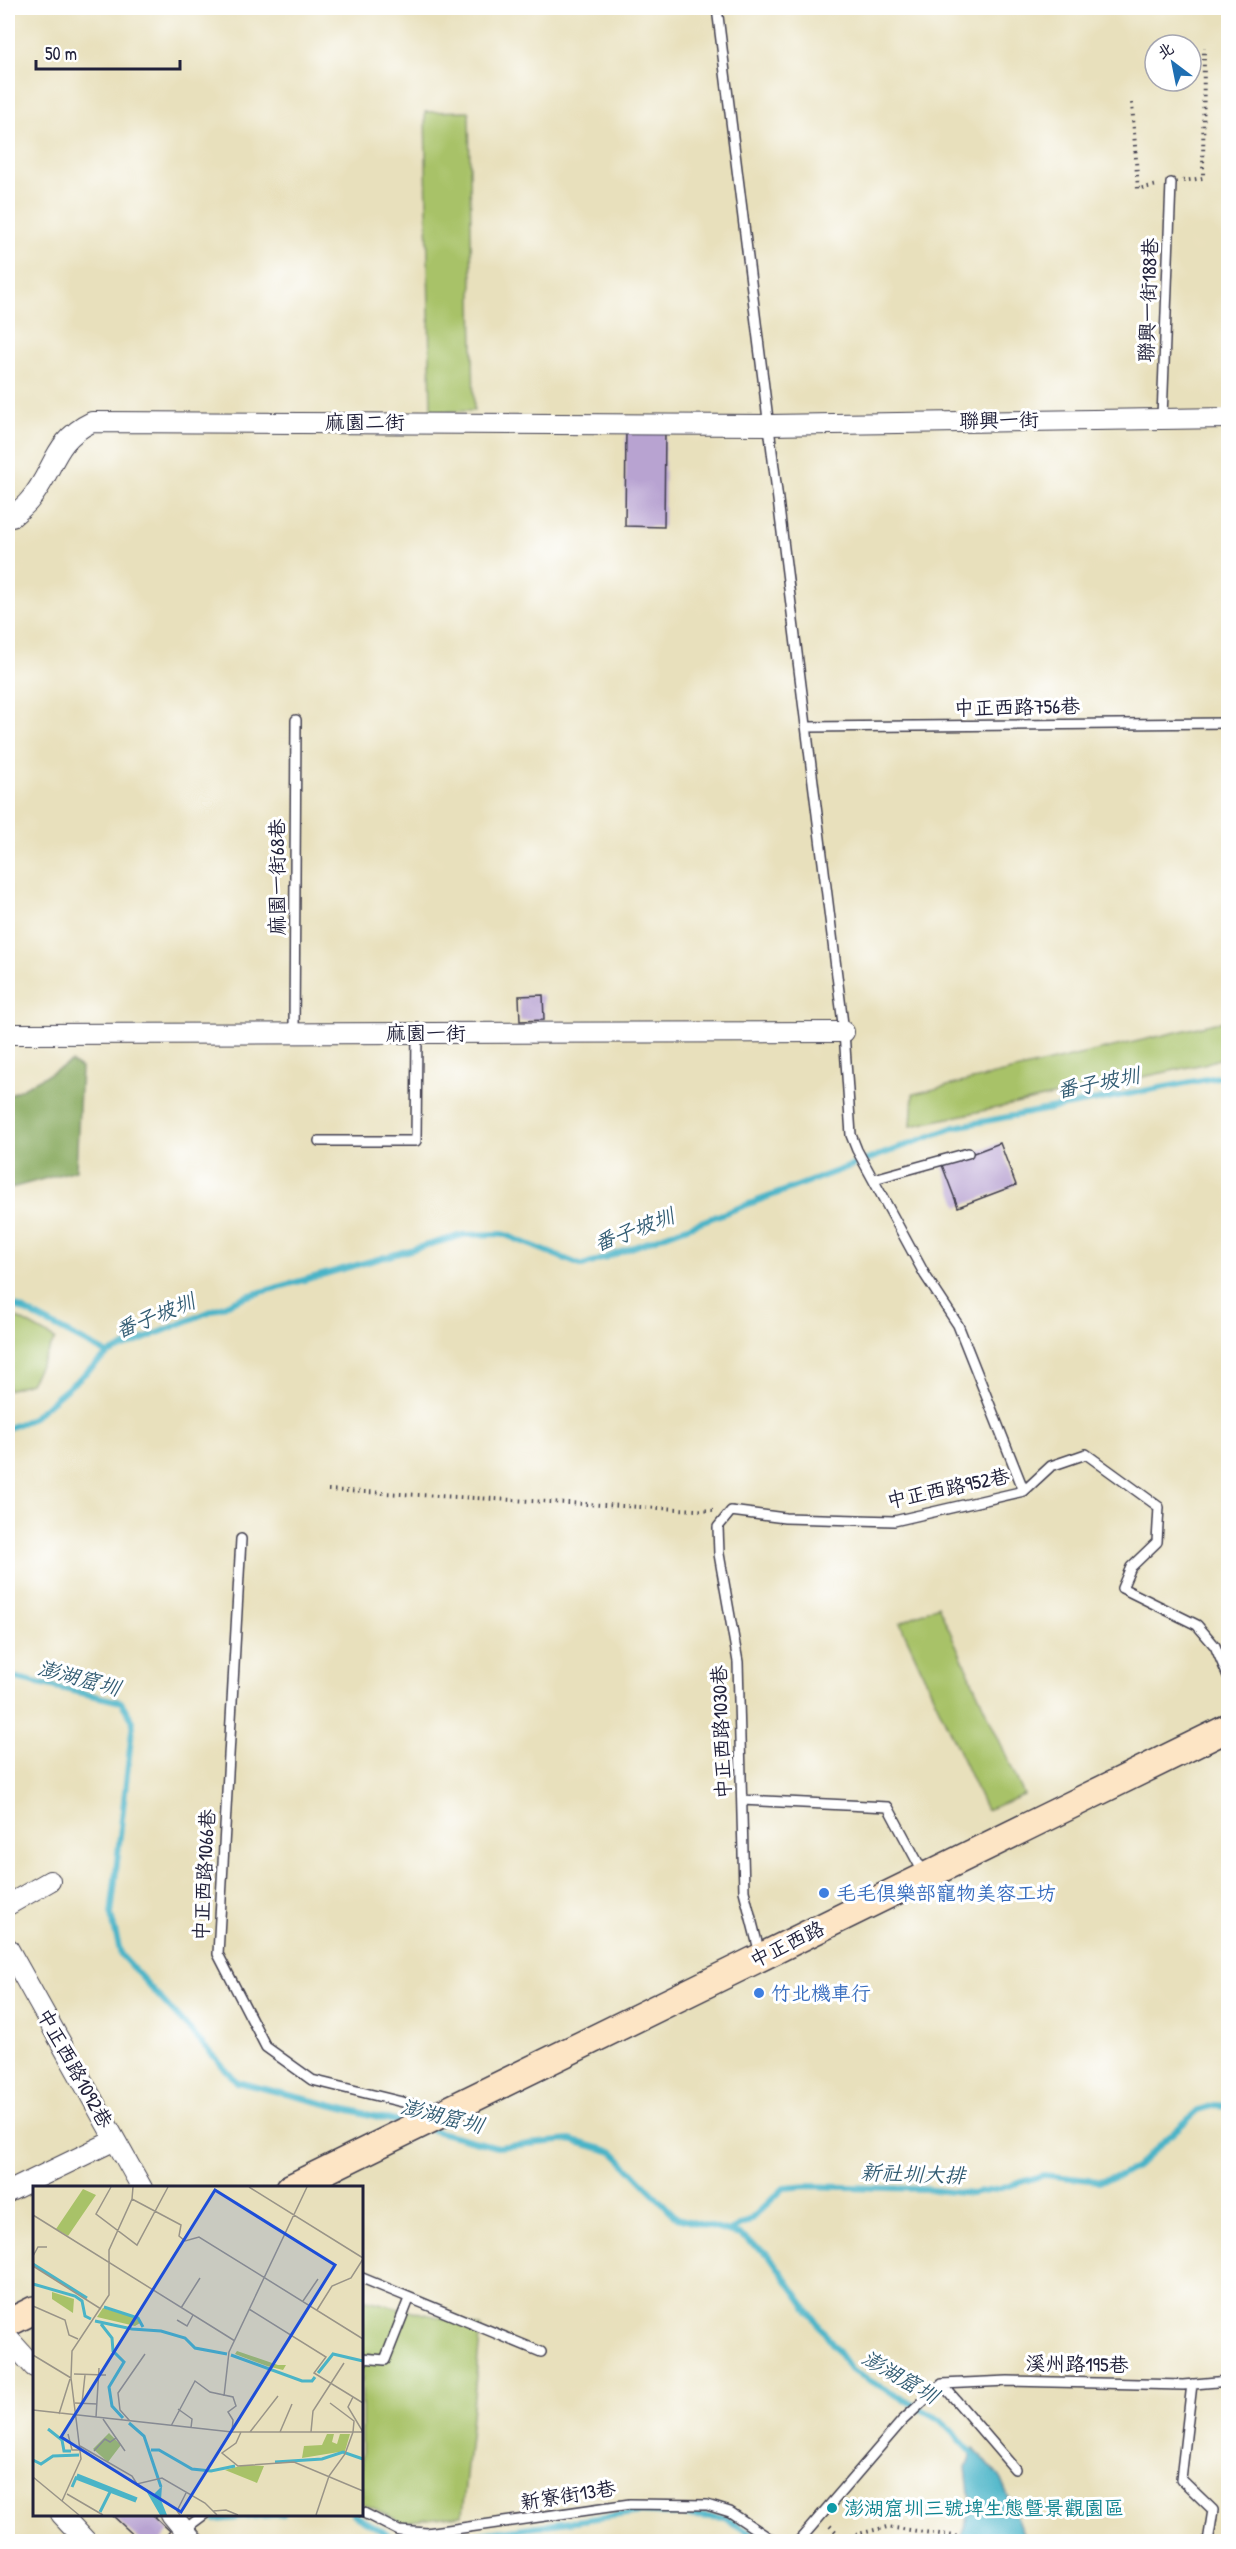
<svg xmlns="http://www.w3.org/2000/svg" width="1236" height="2549" font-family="'Patrick Hand','LXGW WenKai TC',sans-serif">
	<rect width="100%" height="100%" fill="#fff"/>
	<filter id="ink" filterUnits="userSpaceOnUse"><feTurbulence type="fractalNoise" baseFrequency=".0167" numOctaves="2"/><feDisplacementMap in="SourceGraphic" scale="12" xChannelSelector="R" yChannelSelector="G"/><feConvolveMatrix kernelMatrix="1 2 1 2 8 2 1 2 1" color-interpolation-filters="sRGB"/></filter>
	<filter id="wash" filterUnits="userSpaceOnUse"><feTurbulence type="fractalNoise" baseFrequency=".008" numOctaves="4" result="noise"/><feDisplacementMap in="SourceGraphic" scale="24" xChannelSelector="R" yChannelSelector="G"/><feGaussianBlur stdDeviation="1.35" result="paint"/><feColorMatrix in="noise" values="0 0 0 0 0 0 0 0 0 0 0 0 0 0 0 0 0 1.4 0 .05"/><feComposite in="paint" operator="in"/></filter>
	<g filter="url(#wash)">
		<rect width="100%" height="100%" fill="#e8e0bc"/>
		<path fill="#a8c268" stroke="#657252" stroke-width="1.5" d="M469,111L474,411L431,412L425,112Z
			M1228,1020V1056L1204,1064L911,1126L913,1094Z
			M12,1315L55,1339L30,1383L8,1390V1317Z
			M938,1605L1024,1795L986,1810L900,1623Z
			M362,2299L481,2327L462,2515L401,2522L362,2503Z"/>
		<path fill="#86a85c" stroke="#54654c" stroke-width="1.5" d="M71,1062L81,1068L76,1170L8,1189V1096Z"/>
		<path fill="#4ab4c7" stroke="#366b81" stroke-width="1.5" d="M974,2448L1000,2478L1027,2541H959L971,2510L966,2468Z"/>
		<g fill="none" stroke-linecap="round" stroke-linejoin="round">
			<path stroke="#4ab4c7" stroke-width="6" d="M8,1308L16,1306L108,1354
				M8,1428L31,1419L108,1354L247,1296L463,1235L503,1234L583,1266L955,1127L1228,1075
				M8,1676L121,1702L133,1721L111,1915L121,1955L237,2082L403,2123
				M431,2130L497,2147L570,2140L613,2152L677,2218L740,2235L769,2255L851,2370L942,2421L976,2457
				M728,2232L748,2222L784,2188L807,2186L925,2189L971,2194L999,2189L1044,2175L1098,2181L1120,2176L1136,2167L1198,2110L1215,2105L1228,2106
				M353,2514L401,2542
				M215,2520L283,2514
				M422,2542L641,2512L724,2518L765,2542"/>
		</g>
		<g id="blocks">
			<path fill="#b8a3d1" d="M626,428H665L664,527L625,526Z
				M543,995L544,1020L520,1021L519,996Z
				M1000,1143L1016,1185L958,1207L942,1165Z
				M1228,2047V2085L1220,2084Z
				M111,2514H152L170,2531L161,2542H141Z"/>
		</g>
	</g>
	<g filter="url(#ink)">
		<use href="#blocks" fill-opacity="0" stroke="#403e4e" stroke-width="1.5"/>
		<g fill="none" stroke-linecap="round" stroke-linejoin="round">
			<defs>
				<path id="lane" d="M717,8L844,1032L851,1135L857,1150L925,1275L958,1325L1024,1491
					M1162,417L1171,183
					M806,727L1228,723
					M294,1033L296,720
					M319,1141H416L417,1033
					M874,1179L968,1153
					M241,1539L218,1954L266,2047L312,2080L435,2110
					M742,1800L888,1807L924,1874
					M760,1954L744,1891L738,1662L719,1554L718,1527L731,1511L785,1518L894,1521L1024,1491L1051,1466L1086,1454L1159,1507L1157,1542L1131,1567L1122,1588L1197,1625L1215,1646L1228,1676
					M362,2278L541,2352
					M362,2358L385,2360L409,2299
					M942,2384L1015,2469
					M1192,2384L1181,2479L1213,2510L1208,2542
					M362,2512L399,2531L427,2533L630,2504L707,2505L730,2512L775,2542
					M185,2529L205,2514
					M798,2542L902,2421L942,2384L1008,2381L1183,2385L1228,2381"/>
				<path id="street" d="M8,517H12C17,512 24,507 29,501C55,471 52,441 92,422L769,425L1228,418
					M8,1034L844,1032
					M8,1905L50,1881
					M8,1948L142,2188
					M8,2192L115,2140
					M8,2338L34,2367
					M61,2514L87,2542
					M171,2514L194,2542"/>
				<path id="secondary" d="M290,2188L1228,1728
					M8,2323L34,2310"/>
			</defs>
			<use href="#lane" stroke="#403e4e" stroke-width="12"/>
			<use href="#street" stroke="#403e4e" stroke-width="22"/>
			<use href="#secondary" stroke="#403e4e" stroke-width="30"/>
			<path stroke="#403e4e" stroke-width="4" stroke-dasharray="1.5 4.5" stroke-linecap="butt" d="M1132,103L1138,189L1158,185
				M1183,181L1203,178L1204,48
				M328,1490L715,1511
				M830,2526L842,2538
				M842,2542V2538L887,2527L1000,2542"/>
			<use href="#lane" stroke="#fff" stroke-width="9"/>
			<use href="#street" stroke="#fff" stroke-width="20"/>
			<use href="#secondary" stroke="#fde5c5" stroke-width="27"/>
		</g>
	</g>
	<g fill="#3f7fe0" stroke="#fff" stroke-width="2">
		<circle cx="824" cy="1893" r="6"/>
		<circle cx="759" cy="1993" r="6"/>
	</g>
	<circle fill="#0f9aa8" stroke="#fff" stroke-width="2" cx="832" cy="2508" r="6"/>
	<g text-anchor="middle" stroke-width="6" stroke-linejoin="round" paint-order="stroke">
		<g font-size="20" fill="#22223b" stroke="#fff">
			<text transform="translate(1148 300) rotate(-88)" y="7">聯興一街188巷</text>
			<text transform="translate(999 420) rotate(-1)" y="7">聯興一街</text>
			<text x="365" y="429">麻園二街</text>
			<text transform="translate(1017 707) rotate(-1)" y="7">中正西路756巷</text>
			<text transform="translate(277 877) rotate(-90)" y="7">麻園一街68巷</text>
			<text x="426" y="1040">麻園一街</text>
			<text transform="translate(948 1488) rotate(-12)" y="7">中正西路952巷</text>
			<text transform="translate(721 1732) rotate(-92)" y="7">中正西路1030巷</text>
			<text transform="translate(204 1875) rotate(-87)" y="7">中正西路1066巷</text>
			<text transform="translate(787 1944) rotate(-26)" y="7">中正西路</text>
			<text transform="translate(75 2068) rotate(61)" y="7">中正西路1092巷</text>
			<text transform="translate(1077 2364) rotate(1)" y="7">溪州路195巷</text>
			<text transform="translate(568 2495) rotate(-9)" y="7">新寮街13巷</text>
		</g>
		<g font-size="20" fill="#366cbe" stroke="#fff" text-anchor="start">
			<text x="836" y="1900">毛毛俱樂部寵物美容工坊</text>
			<text x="771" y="2000">竹北機車行</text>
		</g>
		<g font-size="20" fill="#0d838f" stroke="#fff" text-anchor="start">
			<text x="844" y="2515">澎湖窟圳三號埤生態暨景觀園區</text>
		</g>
		<g font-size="21" font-style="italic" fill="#325c73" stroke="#fff">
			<text transform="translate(1098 1083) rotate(-11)" y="7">番子坡圳</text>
			<text transform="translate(634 1230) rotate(-21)" y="7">番子坡圳</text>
			<text transform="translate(155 1316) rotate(-22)" y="7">番子坡圳</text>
			<text transform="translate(79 1678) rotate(15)" y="7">澎湖窟圳</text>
			<text transform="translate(442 2116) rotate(14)" y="7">澎湖窟圳</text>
			<text transform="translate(913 2174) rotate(2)" y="7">新社圳大排</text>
			<text transform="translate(900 2377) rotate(30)" y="7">澎湖窟圳</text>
		</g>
	</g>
	<g transform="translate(33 2186)">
		<rect width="330" height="330" fill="#e8e0bc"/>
		<path d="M50,3L63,9L35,50L23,43ZM19,106L41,113L40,127L19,113ZM70,122L104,132L107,137L102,140L64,131ZM204,165L245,179H253L250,184L234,180L202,168ZM76,247L88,259L75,276L60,263ZM294,248H301L299,256L304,258L307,248H317L312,265L269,272L271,260L289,259ZM211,279L231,280L224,297L192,284Z" fill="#a8c268"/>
		<path d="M129,300L128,314L134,329H127L112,303L121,308Z" fill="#4ab4c7"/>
		<path fill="none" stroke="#4ab4c7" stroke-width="3" d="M0,78L54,112M0,98L42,110L49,115L52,130L58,133M71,121L105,132L110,141M62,135L99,143L128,145L152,152L162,162L194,168M68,138L79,152L80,165L91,176L76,201L79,220L90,232M198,169L269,195H279L282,191M285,187L300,168L330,175M96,237L111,250L128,301M15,243L29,254L31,265H38M118,264H126L159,283L178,285L202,280M0,274L8,278L20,270L46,269M242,276L289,273L310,266L330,273M44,289L104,313M39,301L43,292L103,315M67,326L77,306"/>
		<path fill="none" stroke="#999488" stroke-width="1.5" d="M78,1L63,28L104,59L135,1M216,1L330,72M99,13L148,39L146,50L152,55L166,51L330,153M0,29L202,155M0,70L5,61H14M0,80L68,123M270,115L285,93M0,120L32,134L36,149L45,153M148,122L167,92M216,123L293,171L281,187L330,217M284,124L299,100L318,92L330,73M144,134L154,140L160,129M0,169L38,192M41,188L73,189M191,210L196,166L274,1M320,211L315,221L330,246M42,217L64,218M49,217L52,189M145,223L159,233L158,242M0,224L199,246H330M26,228L37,193M63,231L66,182M70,233L92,265M97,235L87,224L85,207L112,168M138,240L162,195L177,206L200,211L203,220L195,226L200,234L199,246M208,246L203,257L189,267L205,280L261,276L330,305M217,246L245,210M247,246L259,218M278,246L280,225L311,177M35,248L39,264H48M47,260L99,290L104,298L129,292L172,317L184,329M61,265L72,253L77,256L83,252M0,291L46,329M34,308L70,329M29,315L48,273L38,192L39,165L76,109V64L99,13L100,1M180,325L193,324L205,329M147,329L144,325L153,307M283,329L296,290L312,268L320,246L321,235L297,217"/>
		<path fill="#1d4ed8" fill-opacity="0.15" stroke="#1d4ed8" stroke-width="3" d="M182,4L302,79L148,326L28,251Z"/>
		<rect width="330" height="330" fill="none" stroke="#22223b" stroke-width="3"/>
	</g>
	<rect width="1236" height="2549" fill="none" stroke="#fff" stroke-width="30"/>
	<g transform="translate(1173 63) rotate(328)"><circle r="28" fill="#ffffff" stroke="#a7a7b1" stroke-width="1.5"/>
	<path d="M0-4.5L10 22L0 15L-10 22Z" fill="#1f6fb2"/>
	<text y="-9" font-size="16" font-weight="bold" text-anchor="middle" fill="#22223b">北</text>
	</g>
	<path d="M36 60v9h144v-9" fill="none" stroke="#22223b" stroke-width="3"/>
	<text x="45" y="60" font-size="18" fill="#22223b" stroke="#ffffff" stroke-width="4.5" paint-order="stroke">50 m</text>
</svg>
